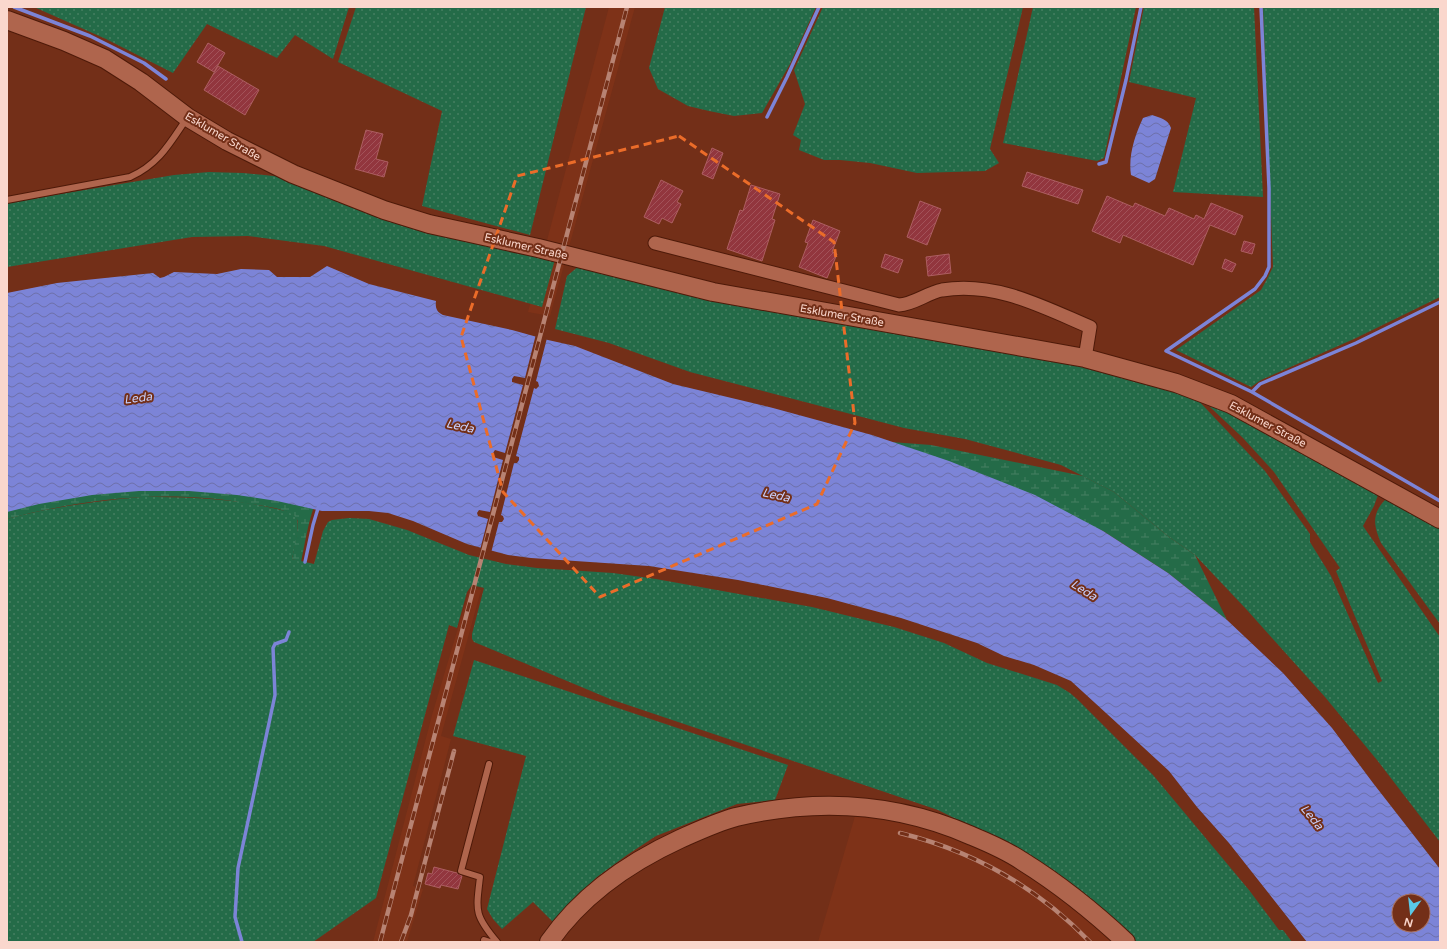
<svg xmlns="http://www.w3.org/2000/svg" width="1447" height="949" font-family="'Varela Round',sans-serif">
	<defs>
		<pattern id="grass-dots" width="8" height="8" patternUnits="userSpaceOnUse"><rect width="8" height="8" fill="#246b48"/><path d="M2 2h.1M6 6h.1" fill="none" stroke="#457f61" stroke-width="1.8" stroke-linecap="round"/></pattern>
		<pattern id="wetland-marsh" width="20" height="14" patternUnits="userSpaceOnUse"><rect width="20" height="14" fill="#246b48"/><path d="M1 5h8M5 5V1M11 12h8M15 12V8" fill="none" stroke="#457f61"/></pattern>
		<pattern id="water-waves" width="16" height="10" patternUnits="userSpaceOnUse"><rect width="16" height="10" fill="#7c84d7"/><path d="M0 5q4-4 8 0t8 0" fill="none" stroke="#6d70a9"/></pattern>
		<pattern id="building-hatch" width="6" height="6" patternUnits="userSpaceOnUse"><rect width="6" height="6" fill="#92363e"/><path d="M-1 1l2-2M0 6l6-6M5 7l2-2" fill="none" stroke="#a25259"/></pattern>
	</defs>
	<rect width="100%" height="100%" fill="#732f18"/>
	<path fill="#7e3218" d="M609,7H635L550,316L528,312Z
		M470,588L481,590L441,736L451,739L413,886L423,889L407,942H373L432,715Z
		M858,806L989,843L1126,942H818Z"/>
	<path fill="url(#grass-dots)" d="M34,7H349L333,59L295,35L277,58L207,24L173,73L106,39Z
		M356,7H586L530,235L422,206L442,111L338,62Z
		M665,7H816L790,64L762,113L734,116L709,111L688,106L658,89L649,68Z
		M823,7H1023L990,149L999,163L985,171L917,173L870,163L840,160H824L799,150L801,140L793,135L805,104L794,70Z
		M1033,7H1136L1104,158L1097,161L1003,143Z
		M1144,7H1254L1263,197L1173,192L1196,98L1129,82Z
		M1263,7H1440V297L1354,339L1261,380L1251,387L1176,350L1261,290L1267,279L1273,267Z
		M209,172L243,173L284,177L555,259L542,307L324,246L248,236L192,237L7,267V203L174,175Z
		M580,265L1105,370L1195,397L1265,471L1310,534V542L1331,576L1378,683L1382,681L1336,571L1340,568L1274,472L1243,438L1210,407L1214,404L1371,487L1378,495L1374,506L1363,526L1440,637V842L1377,760L1325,697L1247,610L1195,555L1169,537L1114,492L1061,465L965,439L904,428L690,372L609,343L555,329L567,276Z
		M142,497C187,497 232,498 277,509C283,511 293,511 296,517C301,525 294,550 292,559L314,564L323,531L328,522L332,520L349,518L369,519L407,530L469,555L506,564L537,568L613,573L656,579L812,607L894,627L944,643L987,663L1057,685L1070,693L1077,699L1153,775L1249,890L1279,930H1283L1292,942H1126L978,830L938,810L610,699L474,642L472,639V634L484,588L472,585L467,592L457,628L449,625L376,898L313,942H7V519C51,507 96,501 142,497Z
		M1385,500H1392L1440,526V624L1381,543C1374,526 1371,515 1385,500Z
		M474,660L788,765L775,800L737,804L656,836L627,855L597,877L580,893L553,922L533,902L502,929L493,919L487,909L526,756L453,736Z"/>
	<path fill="url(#wetland-marsh)" d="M891,442L931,445L1083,476L1114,492L1169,537L1195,555L1227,620L1168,573L1103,531Z
		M62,482L319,494C309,516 306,538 301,562L292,559L298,527V521L294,515C281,508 265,506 250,504C169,489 86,498 7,519V493Z"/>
	<path fill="url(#water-waves)" fill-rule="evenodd" d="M1152,115C1160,118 1168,119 1171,128L1155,179L1149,183L1131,175C1128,156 1135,135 1143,118Z
		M327,266L369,284L436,301C435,308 437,312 443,315L512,330L548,340L575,346L673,384L773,408L872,435L949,461L1035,495L1103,531L1168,573L1227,620L1283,673L1332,728L1373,783L1440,869V942H1307L1229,843L1197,807L1169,771L1118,724L1071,681L1034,665L1004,656L977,643L901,618L827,598L738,580L649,566L531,558L508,555L467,544L413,521L388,513L369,511H322L277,501L237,495L189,491H139L92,495L39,504L7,512V293L57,283L153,273L160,278L164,277L174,272L217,274L241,269L269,270L277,277H310ZM1399,901H1423V925H1399Z"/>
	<path fill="#732f18" d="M536,334L547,338L536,381L538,382L539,386L536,389L534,388L516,456L519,457V460L517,463H514L501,515L503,516L504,519L502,522H499L491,553L480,550L488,519L478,516L477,513L479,510L490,512L503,460L493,457V453L495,450L505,453L523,385L512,382V379L514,376L525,378Z"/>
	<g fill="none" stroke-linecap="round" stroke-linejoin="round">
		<path stroke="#7c84d7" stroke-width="3.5" d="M14,7L90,36L144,63L166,79
			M1261,7L1269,188V267L1265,276L1255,289L1166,351L1252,392L1440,501
			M767,117L787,77L819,7
			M1099,164L1106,162L1126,80L1141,7
			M1252,392L1260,384L1356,343L1440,302
			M305,562L313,525L319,505
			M242,942L235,917L238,868L275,695L273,648L275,644L286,640L289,632"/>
	</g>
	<path fill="url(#building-hatch)" stroke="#ad5e61" d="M208,43L225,53L214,72L197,62Z
		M218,66L259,90L245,115L204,90Z
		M366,130L383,134L376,159L388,162L384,177L355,169Z
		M712,148L723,153L713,179L702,174Z
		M1027,172L1083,190L1078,204L1022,186Z
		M661,180L683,191L677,202L681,204L672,223L662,218L659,224L644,217Z
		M751,185L780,194L772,219L775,220L762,261L727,249L740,210L743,211Z
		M1107,196L1133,207L1135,203L1165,216L1169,208L1194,219L1196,215L1204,219L1211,203L1243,216L1235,235L1210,225L1193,265L1123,235L1120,243L1092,231Z
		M920,201L941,209L927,245L907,237Z
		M813,220L840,231L832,252L837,254L827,278L799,267L808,243L805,242Z
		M1244,241L1255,244L1252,254L1241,251Z
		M885,254L903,260L898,273L881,267Z
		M949,254L951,273L928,276L926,257Z
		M1225,259L1236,264L1232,272L1222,268Z
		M434,867L457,873L462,876L458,889L441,885L440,888L425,884L428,873L432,874Z"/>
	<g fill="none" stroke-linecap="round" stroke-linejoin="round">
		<defs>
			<path id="lane" d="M7,200L130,177C159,164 170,143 187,118
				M489,764L461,871L480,877C476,911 474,915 497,942
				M484,940L490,942"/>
			<path id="street" d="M655,243L899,305C914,304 927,293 942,290C995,281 1043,307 1090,327L1085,358"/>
			<path id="secondary" d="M7,20L64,41L105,59L141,82L187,117L227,141L293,174L384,210L429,224L538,248L713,292L1085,358L1176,383L1231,404L1440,519
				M549,942C581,896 630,862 680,839C698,831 717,822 736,817C817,798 895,802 972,836C989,843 1007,851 1022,861C1059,884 1094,912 1126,942"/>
		</defs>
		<use href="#lane" stroke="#4e1a09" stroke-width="8"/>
		<use href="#street" stroke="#4e1a09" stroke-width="15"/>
		<use href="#secondary" stroke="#4e1a09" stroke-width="20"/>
		<use href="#lane" stroke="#af654d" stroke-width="6"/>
		<use href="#street" stroke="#af654d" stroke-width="13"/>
		<use href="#secondary" stroke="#af654d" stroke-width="18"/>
		<defs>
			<path id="rail" d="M900,833C973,851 1038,888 1090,942
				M380,942L627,7
				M401,942L411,915L454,751"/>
		</defs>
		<use href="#rail" stroke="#b78373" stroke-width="4.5"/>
		<use href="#rail" stroke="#732f18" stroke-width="3" stroke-dasharray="9" stroke-linecap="butt"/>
	</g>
	<path fill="none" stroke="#eb6c29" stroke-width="3" stroke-dasharray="8 5" stroke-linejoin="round" d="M679,136L834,242L855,423L817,504L600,597L503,492L461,337L517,176Z"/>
	<g text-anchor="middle" stroke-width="4" stroke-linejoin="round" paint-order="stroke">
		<g font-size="11" fill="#fad7cd" stroke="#732f18">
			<text transform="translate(223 136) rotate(30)" y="4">Esklumer Straße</text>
			<text transform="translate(526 246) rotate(13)" y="4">Esklumer Straße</text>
			<text transform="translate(842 315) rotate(10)" y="4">Esklumer Straße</text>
			<text transform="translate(1268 424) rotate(28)" y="4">Esklumer Straße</text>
		</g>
		<g font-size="12" font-style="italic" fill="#c8cffb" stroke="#732f18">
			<text transform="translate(138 398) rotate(-7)" y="4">Leda</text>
			<text transform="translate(460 426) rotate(12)" y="4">Leda</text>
			<text transform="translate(776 495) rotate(12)" y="4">Leda</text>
			<text transform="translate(1084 590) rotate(32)" y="4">Leda</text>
			<text transform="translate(1312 817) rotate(51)" y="4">Leda</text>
		</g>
	</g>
	<rect width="1447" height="949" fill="none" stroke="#fad7cd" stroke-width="16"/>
	<g transform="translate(1411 913) rotate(195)"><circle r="19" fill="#732f18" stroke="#a97260"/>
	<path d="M0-3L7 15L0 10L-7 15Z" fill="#5ac8e6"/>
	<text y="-6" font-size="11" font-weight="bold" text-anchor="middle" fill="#fad7cd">N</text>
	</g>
</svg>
